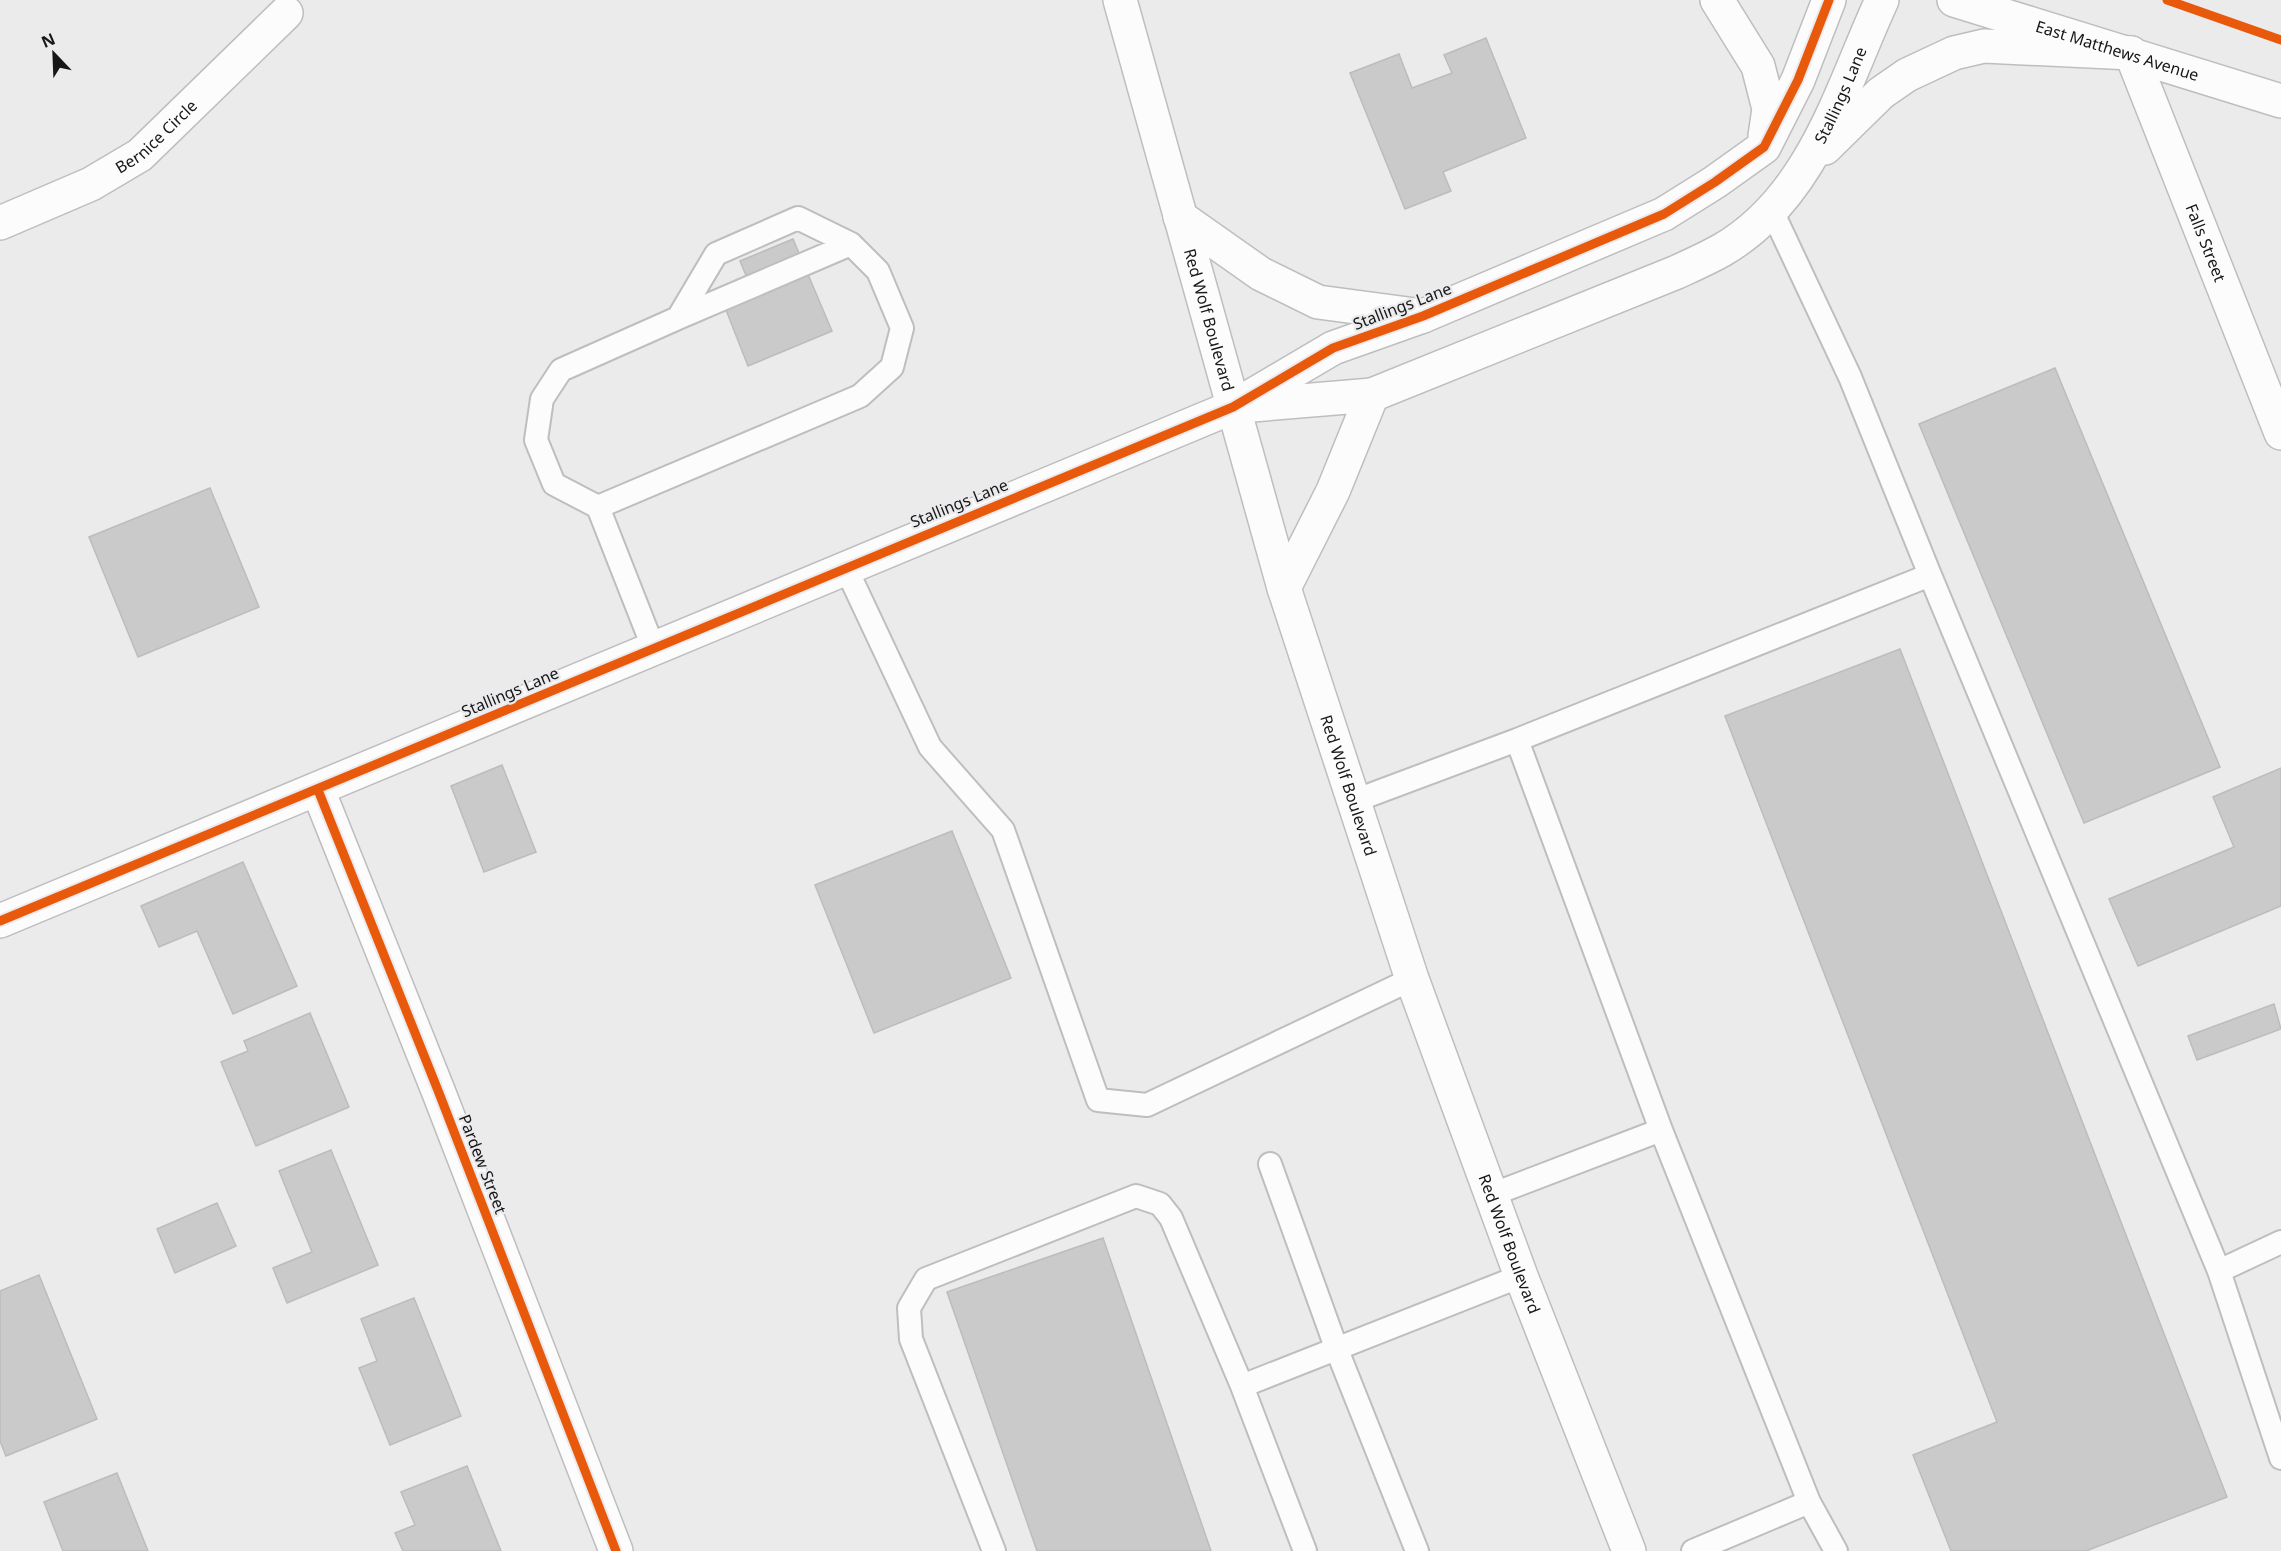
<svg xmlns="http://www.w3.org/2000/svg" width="2281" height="1551" font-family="'Noto Sans',sans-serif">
	<rect width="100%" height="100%" fill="#ebebec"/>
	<path fill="#cacacb" stroke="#bcbcbd" stroke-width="1.5" d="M1486,38L1526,138L1443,172L1451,191L1405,209L1350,73L1399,54L1412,88L1452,73L1444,55Z
		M793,239L832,331L748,366L726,310L755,297L740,261Z
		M2055,368L2220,767L2084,823L1919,424Z
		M210,488L259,607L138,657L89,537Z
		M1900,649L2227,1497L2086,1551H1951L1913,1455L1997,1422L1725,716Z
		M502,765L536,852L484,872L451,786Z
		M2281,768V906L2138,966L2109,899L2234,847L2213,797Z
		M952,831L1011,978L874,1033L815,885Z
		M243,862L297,986L233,1014L197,931L159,947L141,906Z
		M2274,1004L2281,1029L2197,1060L2188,1036Z
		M310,1013L349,1107L256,1146L221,1062L248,1051L244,1041Z
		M331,1150L378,1265L287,1303L273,1268L312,1252L279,1171Z
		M217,1203L236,1246L175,1273L157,1229Z
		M1103,1238L1211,1551H1037L947,1292Z
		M39,1275L97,1419L6,1456L0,1441V1291Z
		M414,1298L461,1416L390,1445L359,1368L377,1361L361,1319Z
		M467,1466L501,1551H403L395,1533L415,1525L401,1492Z
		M117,1473L148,1551H63L44,1502Z"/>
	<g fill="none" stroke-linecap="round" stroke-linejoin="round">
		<defs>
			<path id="lane" d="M678,318L851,244
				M598,507L860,396L892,367L902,328L878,271L851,244L798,218L716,254L678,318L561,370L542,399L536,440L554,484L598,507L653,647
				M845,566L930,747L1003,830L1098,1100L1147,1105L1412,979
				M1930,575L2219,1271L2281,1242
				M1517,740L1930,575L1850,377L1771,209
				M1354,801L1517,740L1661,1130L1809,1502L1693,1551
				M1270,1164L1337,1350L1417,1551
				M1491,1195L1661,1130
				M2219,1271L2281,1458
				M1242,1386L1521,1276
				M1809,1502L1836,1551
				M994,1551L911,1339L909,1308L926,1279L1136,1196L1160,1204L1171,1218L1242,1386L1305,1551"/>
			<g id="street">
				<path id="s1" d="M2131,53L2281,433"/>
				<path id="s2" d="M0,223L91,184L140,155L286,13"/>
				<path d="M318,790L439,1093L616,1551"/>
			</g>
			<g id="secondary">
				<path d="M1717,0L1758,66L1769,109L1765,136"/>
				<path id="s3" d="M1954,0L2281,101"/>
				<path d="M1825,148L1881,93L1907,75L1954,53L1984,46L2131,53"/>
				<path id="s4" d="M1240,406L1372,395L1677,272C1692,265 1708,258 1722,250C1813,197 1841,89 1882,0"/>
				<path d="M0,921L1233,407L1333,348L1423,316L1664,214L1715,182L1764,147L1798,80L1829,0"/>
			</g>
			<g id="highway">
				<path id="s5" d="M1120,0L1284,588L1412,979L1521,1276L1629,1551"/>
				<path d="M1180,217L1261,274L1318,302L1423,316"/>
				<path d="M1284,588L1333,491L1372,395"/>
			</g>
		</defs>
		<use href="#lane" stroke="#bebebf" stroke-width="26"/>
		<use href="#street" stroke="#bebebf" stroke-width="36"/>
		<use href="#secondary" stroke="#bebebf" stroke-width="36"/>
		<use href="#highway" stroke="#bebebf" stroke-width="36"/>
		<use href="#lane" stroke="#fcfcfc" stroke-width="22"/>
		<use href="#street" stroke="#fcfcfc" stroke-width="33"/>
		<use href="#secondary" stroke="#fcfcfc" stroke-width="33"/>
		<use href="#highway" stroke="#fcfcfc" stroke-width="33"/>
		<defs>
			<path id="cycleway" d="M2167,0L2281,40
				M318,790L439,1093L616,1551
				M0,921L1233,407L1333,348L1423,316L1664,214L1715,182L1764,147L1798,80L1829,0"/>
		</defs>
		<use href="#cycleway" stroke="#ebeaed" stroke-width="13"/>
		<use href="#cycleway" stroke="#e8590c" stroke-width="9"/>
	</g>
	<g text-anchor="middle" stroke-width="4.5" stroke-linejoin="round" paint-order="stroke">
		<g font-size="16" fill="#171718" stroke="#ebeaed">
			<text dy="6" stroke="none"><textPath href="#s3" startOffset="171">East Matthews Avenue</textPath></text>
			<text dy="6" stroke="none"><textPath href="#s4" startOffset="710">Stallings Lane</textPath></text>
			<text dy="6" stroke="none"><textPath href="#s2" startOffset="180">Bernice Circle</textPath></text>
			<text dy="6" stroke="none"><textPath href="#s1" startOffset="204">Falls Street</textPath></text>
			<text transform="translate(1402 306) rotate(-21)" y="6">Stallings Lane</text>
			<text dy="6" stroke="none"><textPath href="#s5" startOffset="332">Red Wolf Boulevard</textPath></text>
			<text transform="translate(959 503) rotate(-22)" y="6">Stallings Lane</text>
			<text transform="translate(510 692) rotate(-23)" y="6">Stallings Lane</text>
			<text dy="6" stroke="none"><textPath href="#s5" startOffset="818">Red Wolf Boulevard</textPath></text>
			<text transform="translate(483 1164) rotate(69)" y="6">Pardew Street</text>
			<text dy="6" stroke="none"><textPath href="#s5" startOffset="1304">Red Wolf Boulevard</textPath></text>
		</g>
	</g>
	<g transform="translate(54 54) rotate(337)" stroke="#ebeaed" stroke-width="4.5" paint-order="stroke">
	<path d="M0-4.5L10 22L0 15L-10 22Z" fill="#171718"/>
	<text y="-9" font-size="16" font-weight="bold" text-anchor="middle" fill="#171718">N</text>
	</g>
</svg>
